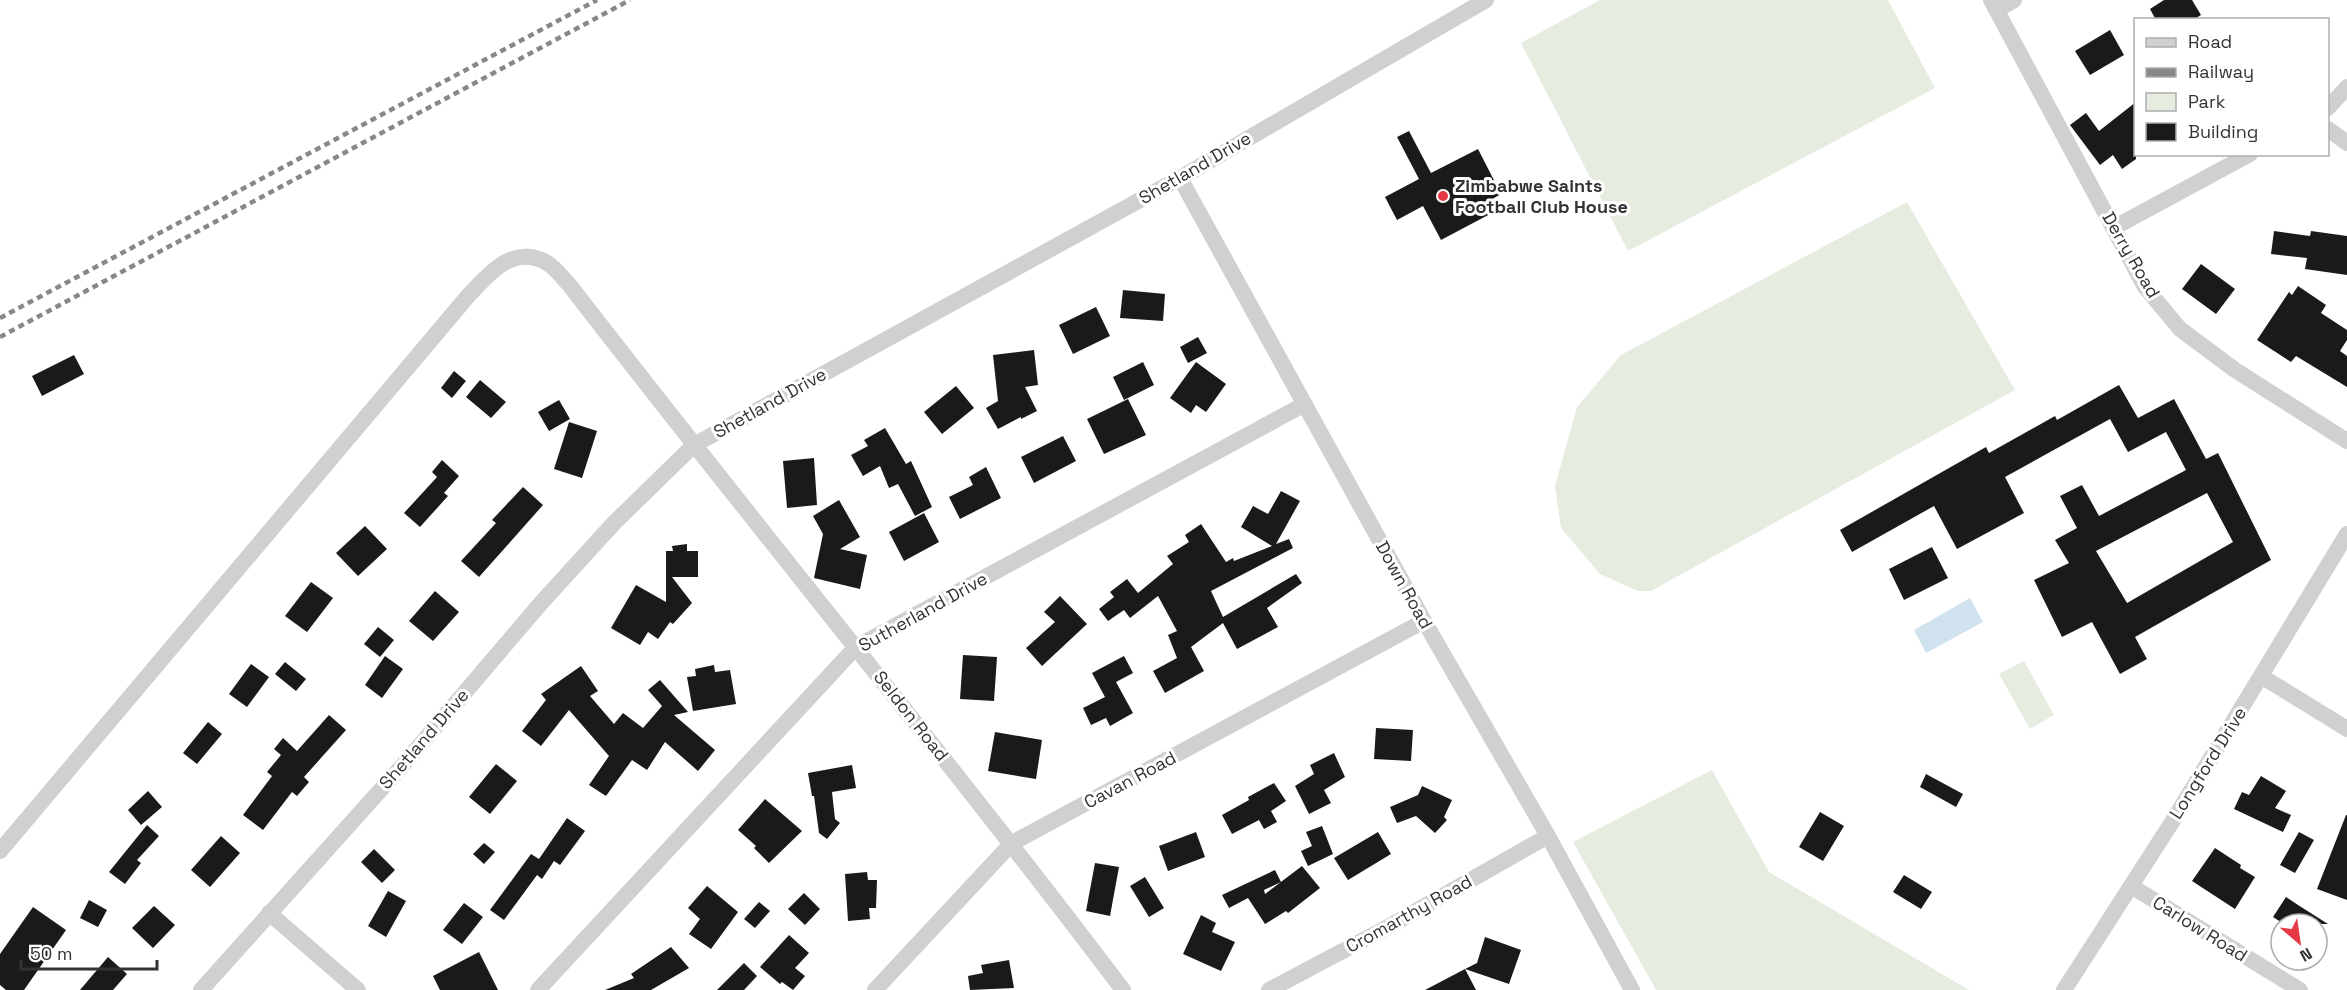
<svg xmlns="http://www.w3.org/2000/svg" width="2347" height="990" font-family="'Space Grotesk',sans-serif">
	<rect width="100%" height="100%" fill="#fff"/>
	<path fill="#e6ecdf" d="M1600,0H1888L1935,88L1628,251L1521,43Z
		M1907,202L2015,390L1651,591H1638L1600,574L1561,528L1555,486L1577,407L1621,355Z
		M2024,661L2054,715L2030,729L1999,674Z
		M1712,770L1769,872L1969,990H1656L1573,842Z"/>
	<path fill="#cfe2ee" d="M1970,598L1983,622L1926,653L1914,630Z"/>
	<path fill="#1a1a1a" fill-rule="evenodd" d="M2164,0H2192L2201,15L2193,20H2156L2150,9Z
		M2110,30L2124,55L2090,75L2075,51Z
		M2136,102V159L2122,169L2113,155L2100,165L2070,125L2086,113L2099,131Z
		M1409,131L1431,173L1478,149L1501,194L1487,202L1492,213L1441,240L1423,206L1397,220L1385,197L1419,179L1397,137Z
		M2274,231L2310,236L2311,231L2347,236V275L2305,269L2307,258L2271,254Z
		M2201,264L2235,289L2216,314L2182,289Z
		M2298,286L2326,305L2321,313L2347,330V340L2340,351L2347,356V387L2296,356L2291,362L2257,340L2289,292L2292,295Z
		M1123,290L1165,294L1163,321L1120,318Z
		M1096,307L1110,336L1073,354L1059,325Z
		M1198,337L1207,353L1188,363L1180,347Z
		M1034,350L1038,385L1025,387L1037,411L1021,419V417L998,429L986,408L998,401L993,355Z
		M74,355L84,374L42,396L32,376Z
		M1143,362L1154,385L1124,400L1113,377Z
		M1196,362L1226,384L1206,412L1196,405L1191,413L1170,398Z
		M454,371L466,381L452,398L441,388Z
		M480,380L506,402L491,418L466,397Z
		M2119,385L2138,418L2174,399L2206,459L2218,453L2271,560L2135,637L2147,659L2120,674L2092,622L2062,637L2034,580L2069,563L2055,540L2077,528L2060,496L2082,485L2099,516L2186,470L2166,432L2128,452L2110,419L2005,477L2024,513L1957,549L1934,506L1852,552L1840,530L1986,447L1989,453L2055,416L2057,420ZM2207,493L2233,542L2127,603L2096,551Z
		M956,386L974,408L942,434L924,412Z
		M1128,399L1146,435L1104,454L1087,419Z
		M559,400L570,419L549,431L538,412Z
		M569,422L597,431L582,478L554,469Z
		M885,428L906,464L911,461L932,507L915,516L898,484L889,488L880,466L863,476L851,455L868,446L864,440Z
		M1063,436L1076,461L1034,483L1021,457Z
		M814,458L817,505L787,508L783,461Z
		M442,460L459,476L444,493L448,496L420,527L404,513L437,477L432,472Z
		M986,467L1001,498L960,519L949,497L973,485L969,477Z
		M523,487L543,505L479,577L461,561L496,523L492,520Z
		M1281,491L1300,501L1276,544L1289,539L1293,548L1211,591L1223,617L1296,574L1302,583L1267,608L1278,627L1237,649L1223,623L1191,647L1204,671L1165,693L1153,671L1177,658L1168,635L1177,631L1158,596L1130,618L1124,610L1108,621L1099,609L1114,597L1110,592L1127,579L1138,593L1173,564L1167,556L1189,542L1185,535L1201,524L1226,562L1233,558L1234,561L1272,546L1241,527L1253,506L1268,514Z
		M839,500L860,537L840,549L867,555L860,589L814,578L823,534L813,516Z
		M924,513L939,542L904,561L889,532Z
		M365,526L387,549L358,576L336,553Z
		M687,544V551H698V577H672L692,603L673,624L670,622L658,639L648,632L640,645L611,628L636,585L666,602V551H673L672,546Z
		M1932,547L1948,578L1904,600L1889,569Z
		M311,582L333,598L307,632L285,616Z
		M435,591L459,612L433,641L409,621Z
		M1060,596L1087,624L1042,666L1026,648L1055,622L1044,612Z
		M378,627L394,640L380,657L364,644Z
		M963,655L997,657L994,701L960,699Z
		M385,656L403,669L382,698L365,685Z
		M1124,656L1133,673L1116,682L1133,713L1110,726L1106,718L1091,725L1083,708L1105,697L1092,673Z
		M285,662L306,679L296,691L275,674Z
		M251,664L269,677L247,707L229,694Z
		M714,665L715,672L730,670L736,704L693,711L687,677L696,676L695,669Z
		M581,666L598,691L590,696L614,724L623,713L643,728L662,706L648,690L660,680L688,712L674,715L715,750L698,771L665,742L647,770L632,760L606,796L589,785L609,756L569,710L541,746L522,731L546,700L541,694Z
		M329,715L346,730L304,777L309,782L297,796L292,792L263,830L243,815L272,776L267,772L281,755L274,749L283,738L297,751Z
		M208,722L222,734L197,764L183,753Z
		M1376,728L1413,730L1411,761L1374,759Z
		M995,732L1042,740L1036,779L988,771Z
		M1334,753L1345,777L1324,790L1331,803L1309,814L1295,786L1314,774L1310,765Z
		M496,764L517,781L490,814L469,797Z
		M852,765L856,788L832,792L835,819L840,823L827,839L819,833L814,796H812L808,773Z
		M1926,774L1963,794L1956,807L1920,787Z
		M2261,776L2286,791L2275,808L2291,815L2283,832L2234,809L2242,792L2249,795Z
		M1274,783L1286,801L1271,811L1277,822L1264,829L1259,820L1232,834L1222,815L1249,800L1248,797Z
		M1422,786L1452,800L1444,817L1447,820L1435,833L1416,816L1397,823L1390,807L1418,795Z
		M148,791L162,807L141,825L128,810Z
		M765,799L802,831L769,863L754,848L756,846L738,830Z
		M1820,812L1844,826L1823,861L1799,847Z
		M2346,815H2347V900L2317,889Z
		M567,818L585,831L560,865L554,861L542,879L537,875L504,920L490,910L531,854L539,859Z
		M147,825L159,836L137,860L141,863L125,884L109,872Z
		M1322,826L1333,854L1308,866L1301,851L1312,846L1306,832Z
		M1196,832L1205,857L1168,871L1159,846Z
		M1378,832L1391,854L1348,880L1334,858Z
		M2299,832L2314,840L2295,873L2280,865Z
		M221,836L240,853L210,887L191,870Z
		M484,843L495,852L484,864L473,854Z
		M2215,848L2241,865L2240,868L2255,877L2235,909L2192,881Z
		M374,849L395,870L382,883L361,862Z
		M1095,863L1119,867L1110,916L1086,911Z
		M1302,866L1320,888L1288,913L1286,911L1265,924L1248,898L1229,908L1222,895L1275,870L1281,882L1264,890L1265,894Z
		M867,872L868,880H877L876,908H869L870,919L848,921L845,874Z
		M1904,875L1932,892L1921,909L1893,892Z
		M1145,877L1164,908L1149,917L1130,886Z
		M707,886L738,912L711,949L689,934L700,919L688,908Z
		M388,891L406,901L386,937L368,926Z
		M804,893L820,909L805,925L788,909Z
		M2286,897L2298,905L2328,924H2284L2273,917Z
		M89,900L107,910L98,927L80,918Z
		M759,902L770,911L755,928L744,919Z
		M464,903L483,917L462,944L443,930Z
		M154,906L175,925L153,948L132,928Z
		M33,907L66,930L24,990H6L0,985V954Z
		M1201,915L1216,923L1212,932L1235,942L1221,971L1183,954Z
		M789,935L809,953L795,968L805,976L793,990L782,982L780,984L760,967Z
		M1485,937L1521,950L1509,984L1465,969L1477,963Z
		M671,947L689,968L651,990H605L634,978L631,974Z
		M479,952L498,990H440L433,976Z
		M108,957L127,974L113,990H80Z
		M1009,960L1014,988L970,990L968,976L983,973L981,965Z
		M744,963L757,976L744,990H717Z
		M1465,969L1476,990H1425Z"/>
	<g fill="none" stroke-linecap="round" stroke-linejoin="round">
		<path stroke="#d0d0d0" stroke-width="16" d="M1991,0L2145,287L2180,329L2235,370L2347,441
			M1997,10L2014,0
			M2328,108L2347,87
			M2328,129L2347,143
			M1180,178L1424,621L1548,836L1632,990
			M2115,227L2250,154
			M2261,676L2347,729
			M0,851L468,296C486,277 509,248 539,259C552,263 562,277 571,287C753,523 943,752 1123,990
			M2131,886L2300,990
			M269,913L358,990
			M201,990L403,765L541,603L614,523L694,445L1180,178L1486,0
			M538,990L856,647L1305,404
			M875,990L1012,843L1424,621
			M1269,990L1388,927L1548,836
			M2064,990L2174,819L2347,534"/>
		<path stroke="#888" stroke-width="4.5" stroke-dasharray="6 4.5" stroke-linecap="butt" d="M0,318L597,0
			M0,337L630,0"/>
	</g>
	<circle fill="#e63946" stroke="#fff" stroke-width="2" cx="1443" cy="196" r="6"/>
	<g text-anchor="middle" stroke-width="6" stroke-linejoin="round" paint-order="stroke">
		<g font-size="18" fill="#333" stroke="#fff">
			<text transform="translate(1195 168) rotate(-30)" y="6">Shetland Drive</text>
			<text transform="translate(2131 255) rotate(60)" y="6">Derry Road</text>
			<text transform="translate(770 403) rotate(-29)" y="6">Shetland Drive</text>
			<text transform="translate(1404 585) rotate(61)" y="6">Down Road</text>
			<text transform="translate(923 612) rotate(-29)" y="6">Sutherland Drive</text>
			<text transform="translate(911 716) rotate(52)" y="6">Seldon Road</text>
			<text transform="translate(424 739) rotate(-49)" y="6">Shetland Drive</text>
			<text transform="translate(2208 763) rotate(-58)" y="6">Longford Drive</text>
			<text transform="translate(1130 780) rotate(-28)" y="6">Cavan Road</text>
			<text transform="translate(1409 914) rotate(-29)" y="6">Cromarthy Road</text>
			<text transform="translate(2200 929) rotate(32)" y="6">Carlow Road</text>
		</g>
		<g font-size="18" font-weight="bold" fill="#333" stroke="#fff" text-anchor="start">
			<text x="1455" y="192">Zimbabwe Saints<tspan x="1455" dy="21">Football Club House</tspan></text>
		</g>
	</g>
	<rect x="2134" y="18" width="195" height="138" fill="#ffffff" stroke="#adadad" stroke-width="1.5"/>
	<rect x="2146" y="38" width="30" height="9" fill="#d0d0d0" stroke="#adadad" stroke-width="1.5"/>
	<text x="2188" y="48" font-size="18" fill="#333333">Road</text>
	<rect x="2146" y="68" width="30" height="9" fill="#888888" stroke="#adadad" stroke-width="1.5"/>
	<text x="2188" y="78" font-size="18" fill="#333333">Railway</text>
	<rect x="2146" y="93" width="30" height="18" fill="#e6ecdf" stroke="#adadad" stroke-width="1.5"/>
	<text x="2188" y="108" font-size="18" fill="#333333">Park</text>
	<rect x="2146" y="123" width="30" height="18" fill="#1a1a1a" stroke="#adadad" stroke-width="1.5"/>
	<text x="2188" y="138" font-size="18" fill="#333333">Building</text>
	<g transform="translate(2299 942) rotate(151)"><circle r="28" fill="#ffffff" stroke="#adadad" stroke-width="1.5"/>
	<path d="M0-4.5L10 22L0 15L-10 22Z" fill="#e63946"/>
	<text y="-9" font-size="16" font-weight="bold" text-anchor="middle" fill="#333333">N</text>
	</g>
	<path d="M21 960v9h136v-9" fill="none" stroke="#333333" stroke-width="3"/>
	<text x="30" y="960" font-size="18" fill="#333333" stroke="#ffffff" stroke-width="4.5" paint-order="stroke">50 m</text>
</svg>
